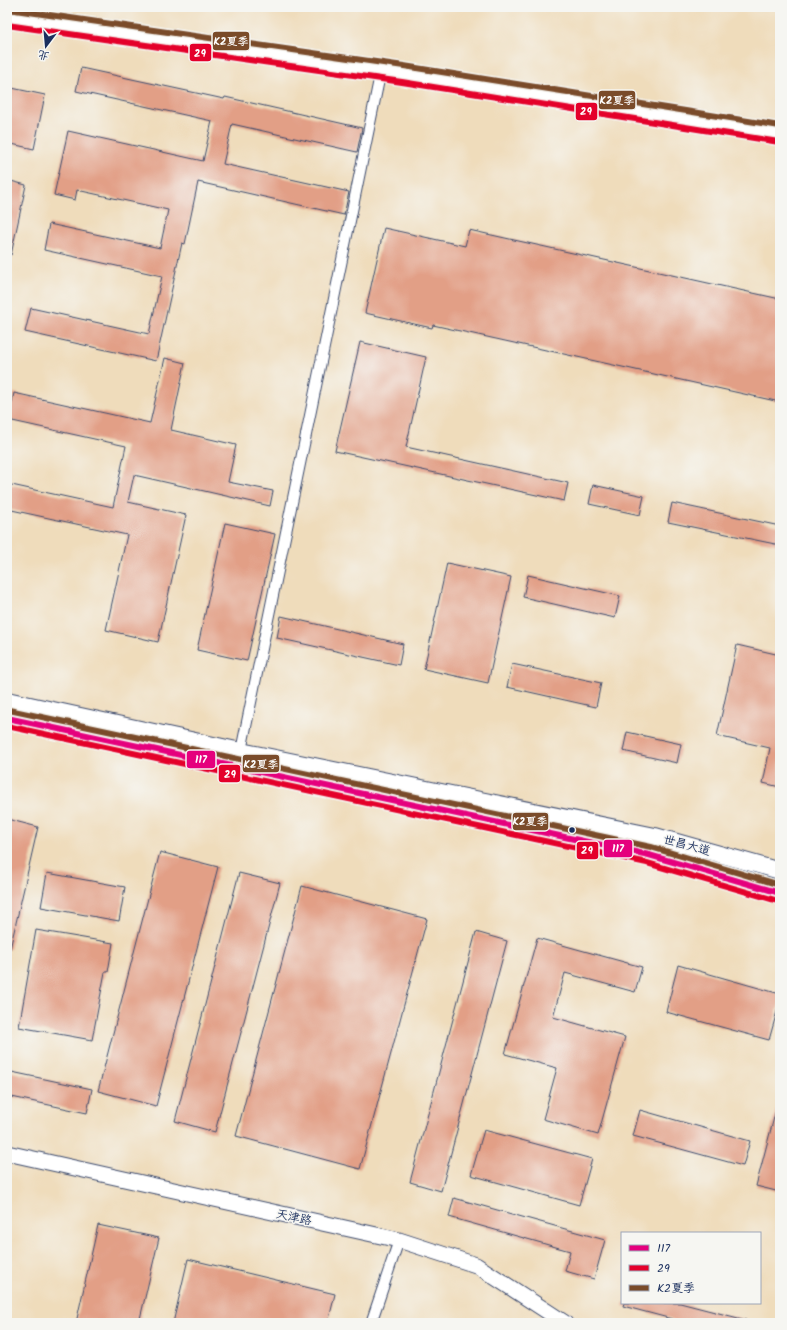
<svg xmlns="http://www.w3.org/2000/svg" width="787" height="1330" font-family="Kalam,'LXGW WenKai TC',sans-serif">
	<rect width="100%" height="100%" fill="#f6f6f2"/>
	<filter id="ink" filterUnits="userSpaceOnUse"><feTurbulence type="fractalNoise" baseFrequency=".025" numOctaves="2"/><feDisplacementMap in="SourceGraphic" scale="8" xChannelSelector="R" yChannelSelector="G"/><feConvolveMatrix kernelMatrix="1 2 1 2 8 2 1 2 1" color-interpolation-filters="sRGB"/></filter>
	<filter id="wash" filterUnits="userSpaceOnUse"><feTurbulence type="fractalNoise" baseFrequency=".012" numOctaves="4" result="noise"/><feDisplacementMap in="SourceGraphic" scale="16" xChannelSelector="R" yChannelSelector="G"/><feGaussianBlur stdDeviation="0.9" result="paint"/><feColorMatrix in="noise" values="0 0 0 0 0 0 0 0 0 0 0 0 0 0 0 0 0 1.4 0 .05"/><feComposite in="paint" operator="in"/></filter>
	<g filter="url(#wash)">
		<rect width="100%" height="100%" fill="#efdcbb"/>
		<g id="blocks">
			<path fill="#e29f86" d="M81,68L224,99L225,97L362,128L357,152L232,124L223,164L349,192L344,215L198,182L185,244L182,243L156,361L25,332L31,308L149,334L162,276L44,250L49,224L160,248L168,210L77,190L75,200L54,195L68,131L203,161L212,121L76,91Z
				M7,87L45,95L34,149L7,143Z
				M7,180L26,185L11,255L7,254Z
				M384,228L465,246L469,230L780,299V402L433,325L432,328L365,313Z
				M360,342L426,357L406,447L568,483L564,501L335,451Z
				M165,358L185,363L171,430L236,445L228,482L273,491L270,506L134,475L128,502L186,515L158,642L106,630L127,535L7,509V484L113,507L126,446L8,420L14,393L150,423Z
				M593,485L644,496L640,515L589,504Z
				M672,503L780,526V545L668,522Z
				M225,523L275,534L247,661L197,650Z
				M447,563L511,577L488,683L424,669Z
				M528,575L620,596L615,618L523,597Z
				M281,616L403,644L399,665L277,638Z
				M737,645L780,655V787L763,783L770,748L717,736Z
				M512,664L601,683L596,707L507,687Z
				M627,732L681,744L677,763L623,751Z
				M7,819L38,827L10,949H7Z
				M160,852L218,867L156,1106L98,1091Z
				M47,873L125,887L119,921L41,907Z
				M239,873L280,883L215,1132L175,1121Z
				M302,886L427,919L360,1169L236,1136Z
				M36,930L113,943L108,972H105L92,1040L19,1027Z
				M476,932L507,941L441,1191L410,1182Z
				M537,938L642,967L635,992L565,973L553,1017L625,1037L598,1135L543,1119L557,1068L505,1054Z
				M678,965L780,994V1001L769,1040L666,1012Z
				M7,1071L92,1089L87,1113L7,1096Z
				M777,1106H780V1192L756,1186Z
				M640,1110L750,1141L743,1166L633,1136Z
				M484,1130L592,1159L579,1205L471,1175Z
				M454,1198L605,1240L594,1279L565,1271L570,1251L449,1217Z
				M98,1225L159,1238L139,1323H76Z
				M188,1259L335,1294L328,1323H173Z
				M624,1303H680L746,1320V1323H682L672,1320V1319L623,1306Z"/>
		</g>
	</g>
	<g filter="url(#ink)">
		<use href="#blocks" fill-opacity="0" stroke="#3b496c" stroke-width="1"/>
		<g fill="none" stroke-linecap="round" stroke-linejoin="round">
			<defs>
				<path id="minor" d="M241,751L381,70
					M371,1323L399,1240"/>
				<path id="secondary" d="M7,17L403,74L780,134
					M7,1153L399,1240L476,1265L565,1323"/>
				<path id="primary" d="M7,700L241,751L655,836L780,871
					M7,718L649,855L780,893"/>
			</defs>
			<use href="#minor" stroke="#3b496c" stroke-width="12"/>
			<use href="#secondary" stroke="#3b496c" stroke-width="17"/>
			<use href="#primary" stroke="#3b496c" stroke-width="18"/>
			<use href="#minor" stroke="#fff" stroke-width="10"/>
			<use href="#secondary" stroke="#fff" stroke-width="15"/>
			<use href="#primary" stroke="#fff" stroke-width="16"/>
			<defs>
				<path id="bus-1" d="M7,718L649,855L780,893"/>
				<path id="bus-2" d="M7,25L402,82L779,142
					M7,726L647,863L778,901"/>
				<path id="bus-3" d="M8,9L404,66L780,126
					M9,710L651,847L780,885"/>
			</defs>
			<use href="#bus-1" stroke="#f6f6f2" stroke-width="9"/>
			<use href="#bus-2" stroke="#f6f6f2" stroke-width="9"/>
			<use href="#bus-3" stroke="#f6f6f2" stroke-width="9"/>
			<use href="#bus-1" stroke="#e5007d" stroke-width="6"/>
			<use href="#bus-2" stroke="#e4002b" stroke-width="6"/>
			<use href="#bus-3" stroke="#7a4b2a" stroke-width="6"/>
		</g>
	</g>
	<circle fill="#1b2f5e" stroke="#f6f6f2" stroke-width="1.5" cx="572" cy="830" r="3.5"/>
	<g text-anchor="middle" stroke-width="3" stroke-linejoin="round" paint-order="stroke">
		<g font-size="12" fill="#1b2f5e" stroke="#f6f6f2">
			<text transform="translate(687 845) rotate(15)" y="4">世昌大道</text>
			<text transform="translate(294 1217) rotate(12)" y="4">天津路</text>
		</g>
	</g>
	<g stroke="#f6f6f2" stroke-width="1.5">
		<rect x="212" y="31" width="38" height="20" rx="4" fill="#7a4b2a"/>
		<rect x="189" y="43" width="23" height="19" rx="4" fill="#e4002b"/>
		<rect x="598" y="90" width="38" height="20" rx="4" fill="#7a4b2a"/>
		<rect x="575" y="102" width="23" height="19" rx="4" fill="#e4002b"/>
		<rect x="186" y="750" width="30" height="19" rx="4" fill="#e5007d"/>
		<rect x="242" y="754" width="38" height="19" rx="4" fill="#7a4b2a"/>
		<rect x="218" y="764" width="23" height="19" rx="4" fill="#e4002b"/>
		<rect x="512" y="812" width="37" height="19" rx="4" fill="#7a4b2a"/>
		<rect x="603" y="839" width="30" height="19" rx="4" fill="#e5007d"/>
		<rect x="576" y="841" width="23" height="19" rx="4" fill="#e4002b"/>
	</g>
	<g font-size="11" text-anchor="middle" font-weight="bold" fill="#fff">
		<text x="231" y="45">K2夏季</text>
		<text x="200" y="57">29</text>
		<text x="617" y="104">K2夏季</text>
		<text x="586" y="115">29</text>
		<text x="201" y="763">117</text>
		<text x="261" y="768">K2夏季</text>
		<text x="230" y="778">29</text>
		<text x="530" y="825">K2夏季</text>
		<text x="618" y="852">117</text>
		<text x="587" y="854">29</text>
	</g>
	<rect width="787" height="1330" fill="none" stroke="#f6f6f2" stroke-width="24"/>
	<rect x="621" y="1232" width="140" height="72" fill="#f6f6f2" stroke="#9ea6b7"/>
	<rect x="629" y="1245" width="20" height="6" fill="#e5007d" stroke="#9ea6b7"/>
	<text x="657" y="1252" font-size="12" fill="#1b2f5e">117</text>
	<rect x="629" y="1265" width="20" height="6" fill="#e4002b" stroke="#9ea6b7"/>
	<text x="657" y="1272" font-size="12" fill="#1b2f5e">29</text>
	<rect x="629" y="1285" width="20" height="6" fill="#7a4b2a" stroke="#9ea6b7"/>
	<text x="657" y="1292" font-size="12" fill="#1b2f5e">K2夏季</text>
	<g transform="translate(46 46) rotate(196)" stroke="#f6f6f2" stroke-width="3" paint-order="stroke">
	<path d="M0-3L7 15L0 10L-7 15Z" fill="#1b2f5e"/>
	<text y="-6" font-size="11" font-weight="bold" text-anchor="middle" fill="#1b2f5e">北</text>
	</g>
</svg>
